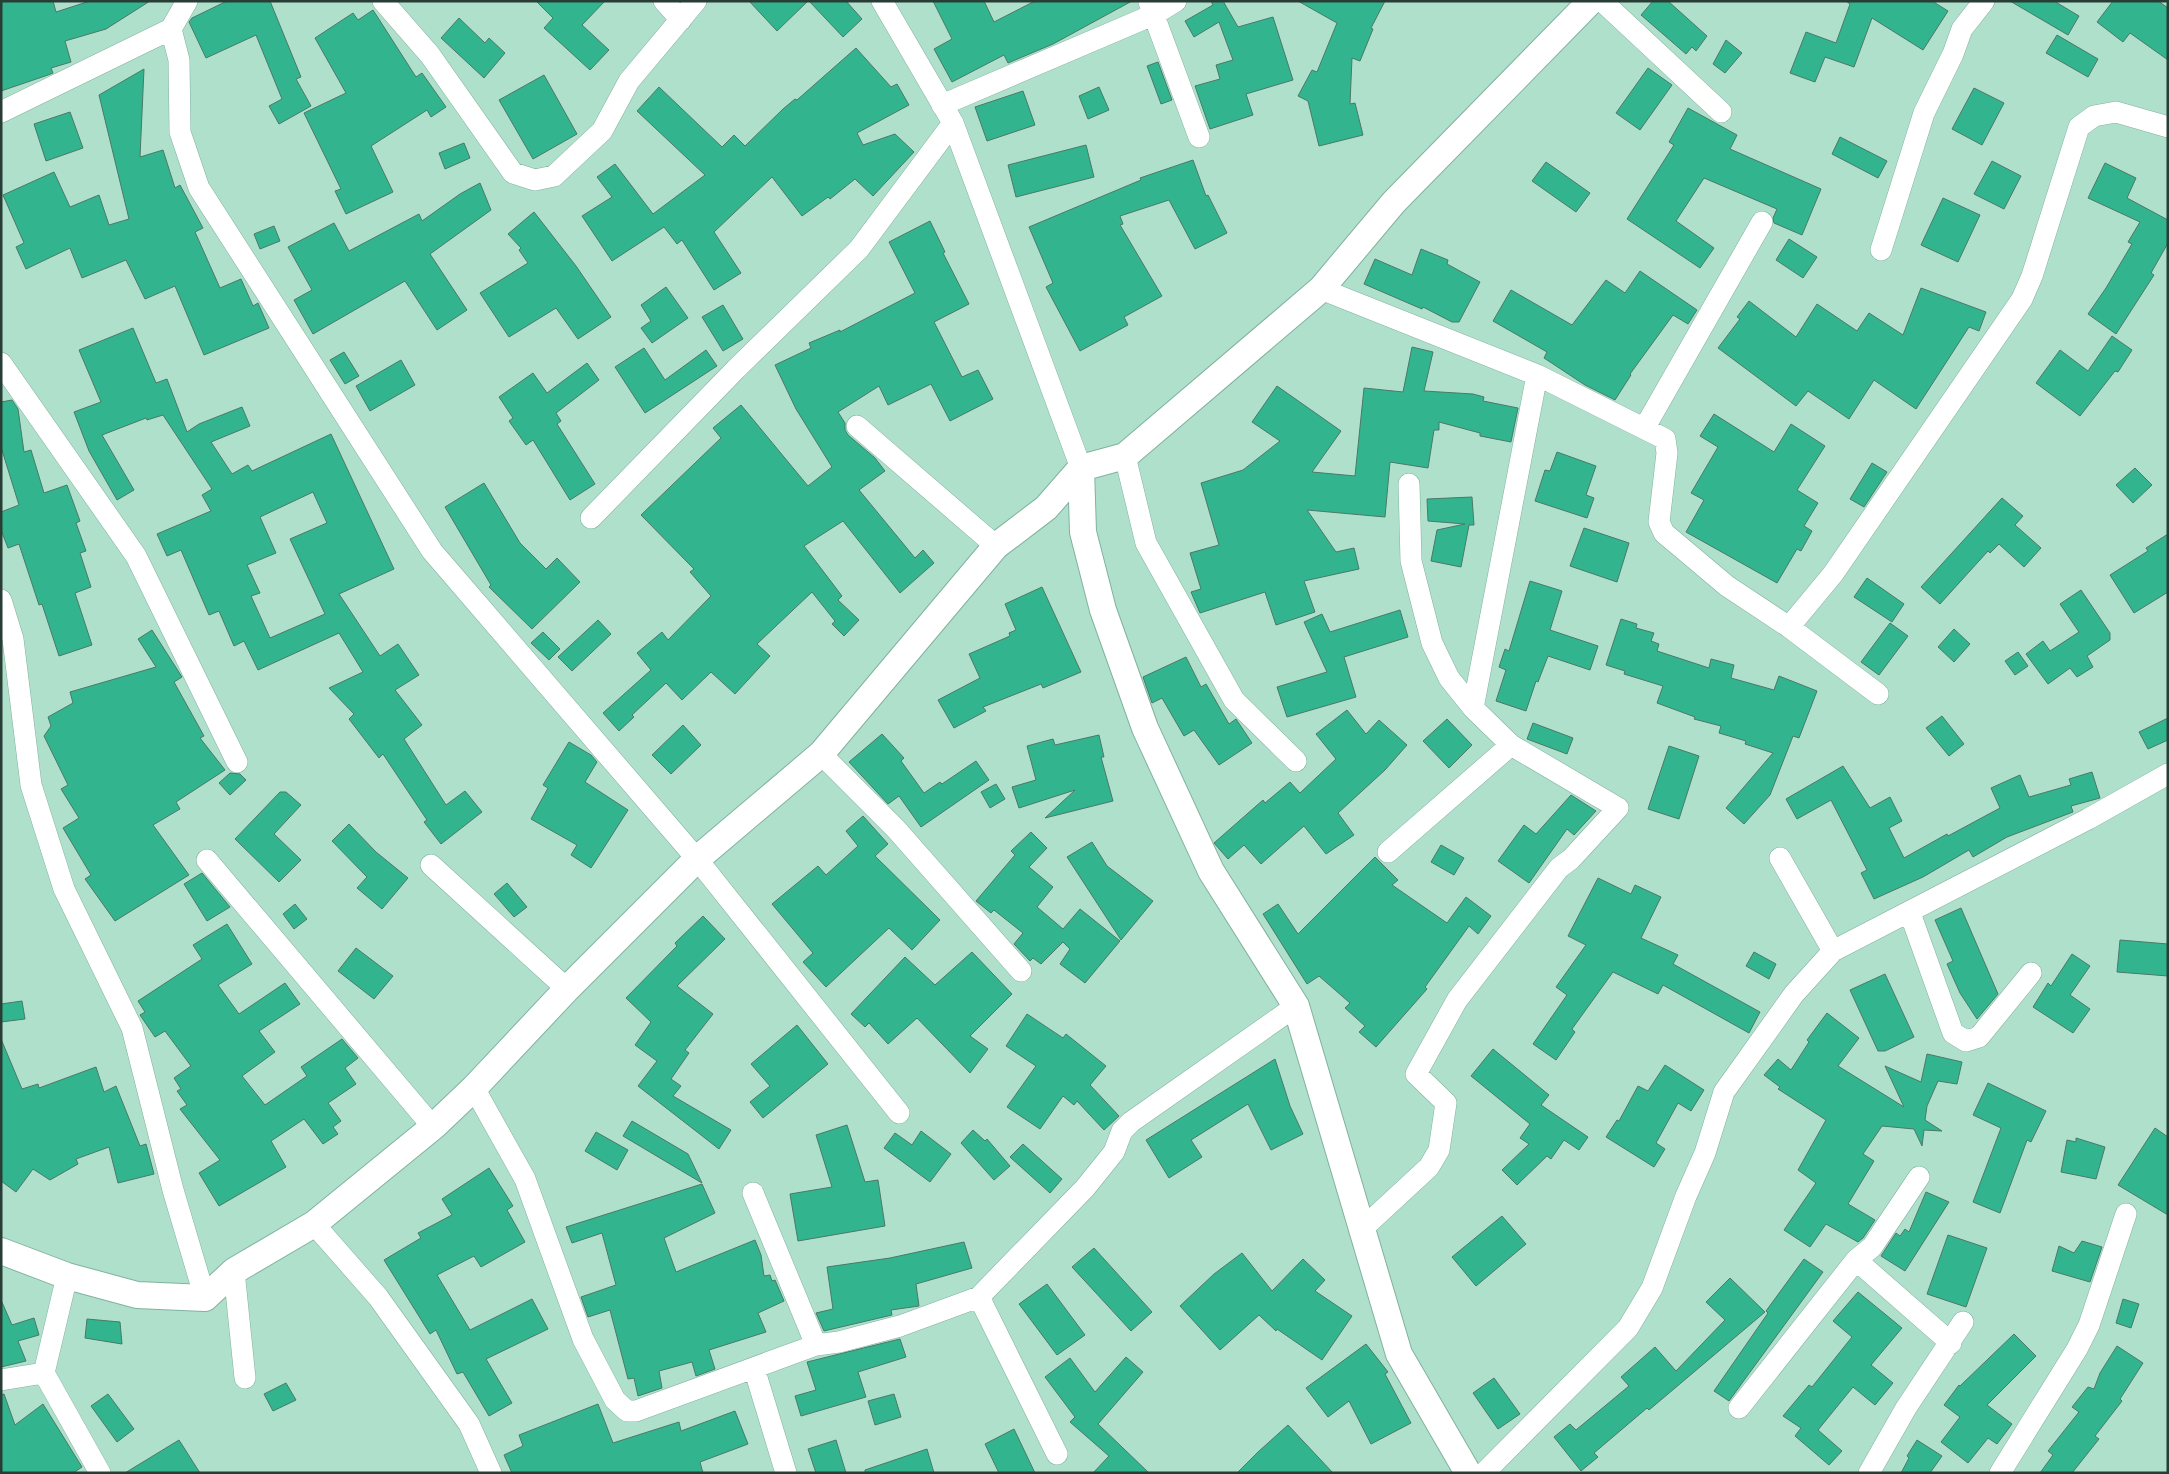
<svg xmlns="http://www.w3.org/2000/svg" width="2169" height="1474" font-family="'Playfair Display',serif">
	<rect width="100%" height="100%" fill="#aee0cc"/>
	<path fill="#32b58f" stroke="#4a7968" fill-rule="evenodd" d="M1,1H53L56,12L90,1H150L106,29L65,41L71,62L51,68L53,73L48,75L1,91Z
		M227,1H270L301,77L296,79L311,106L279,124L269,106L282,99L256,35L206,58L189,22L192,18Z
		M536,1H605L582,25L609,50L590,70L544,28L553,18Z
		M749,1H808L777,31Z
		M809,1H846L862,19L843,37Z
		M933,1H984L994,22L1035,1H1132L1053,44L1008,63L1004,55L952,82L934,49L952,39Z
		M1211,1H1223L1238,27L1273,17L1293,80L1246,94L1253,115L1210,129L1195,86L1220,79L1216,65L1233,60L1219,22L1194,37L1185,21L1213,5Z
		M1298,1H1385L1371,28L1373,29L1360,61L1352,58L1350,104L1355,103L1363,135L1319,146L1308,101L1298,96L1312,70L1317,72L1337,23Z
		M1653,1H1668L1707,36L1696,51L1692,47L1686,54L1641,15Z
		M1846,1H1932L1948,11L1923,50L1872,18L1854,67L1825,57L1815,82L1790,73L1806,32L1836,43L1850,4Z
		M2010,1H2054L2079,16L2068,35Z
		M2113,1H2158L2168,8V60L2130,33L2123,42L2097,22Z
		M373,10L416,77L422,73L446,107L431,117L427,110L371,146L393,192L346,214L335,191L341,189L304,113L346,93L315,38L353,13L358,20Z
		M459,18L485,43L489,38L505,53L484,78L441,38Z
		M2057,35L2098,59L2088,77L2046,53Z
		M1726,40L1742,53L1725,73L1713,64Z
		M856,48L891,87L897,84L909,105L857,133L863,145L895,134L914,152L873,196L855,179L830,199L828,197L802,216L772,177L714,232L741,273L714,290L682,240L677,244L664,227L612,261L582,216L612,197L597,177L615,164L653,214L705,175L637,111L659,87L722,147L734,135L745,146L783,109L795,99L797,100Z
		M1158,62L1172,100L1161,104L1147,66Z
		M1648,68L1672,85L1640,130L1616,113Z
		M144,69L140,157L163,150L175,188L180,185L203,228L195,232L220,288L241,279L253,306L258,303L269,328L204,355L175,286L145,299L126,260L82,278L70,248L26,269L16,247L24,243L3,195L54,172L70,207L99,195L109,225L129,219L99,95Z
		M544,75L577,134L533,159L499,100Z
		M1099,87L1109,110L1088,119L1079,96Z
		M1974,88L2004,103L1982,145L1952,129Z
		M1023,91L1035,125L987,141L975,107Z
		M1688,108L1737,135L1730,149L1821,189L1802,235L1774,223L1773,218L1777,209L1704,178L1676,221L1714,248L1700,268L1627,219L1674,145L1669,142Z
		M70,112L83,148L46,161L34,124Z
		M1840,137L1887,161L1878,178L1832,154Z
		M464,143L470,158L445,169L439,153Z
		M1086,145L1094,177L1016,197L1008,165Z
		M1193,160L1206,196L1208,195L1227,233L1195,249L1169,200L1120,216L1123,224L1120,225L1162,296L1124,317L1128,325L1080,351L1046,287L1053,283L1029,227L1141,180L1140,178Z
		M1992,161L2021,176L2004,209L1974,194Z
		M1546,162L1590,193L1576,212L1532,181Z
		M2105,163L2136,178L2127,198L2168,220V243L2151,273L2154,275L2116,334L2088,314L2106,288L2132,244L2128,242L2140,222L2088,198Z
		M480,183L491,210L430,254L467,310L437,330L405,281L313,334L294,300L312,290L288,247L334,223L349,251L419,214L422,221L460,194Z
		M1943,198L1980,215L1958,262L1921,245Z
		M534,212L576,266L611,317L578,339L556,308L509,337L480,293L528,263L519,250L521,248L508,234Z
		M930,221L945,252L943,253L969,304L934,322L962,377L978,370L993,399L950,421L931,384L888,405L879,386L838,412L845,423V430L848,435L875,458L885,471L859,490L915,558L923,550L934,563L900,593L843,521L804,546L842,596L838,600L859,620L844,636L832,624L835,621L812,592L757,644L770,656L735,694L711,672L682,700L666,683L632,715L634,717L619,731L603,713L651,670L637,653L662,632L668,640L711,596L690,572L694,569L641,515L721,438L713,428L741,405L808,486L832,467L796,409L775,365L811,348L809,343L840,330V332L915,293L889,242Z
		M274,226L280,241L260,249L254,234Z
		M1789,239L1817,257L1803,278L1776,260Z
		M1421,249L1448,260L1447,264L1480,282L1459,322H1452L1423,307L1422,309L1364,284L1375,259L1412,275Z
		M1640,271L1697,310L1688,324L1673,315L1630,374L1631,375L1615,400L1585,385L1544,358L1547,352L1493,321L1511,290L1572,325L1606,280L1625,293Z
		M666,287L688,318L652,343L641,328L651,321L641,305Z
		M1921,288L1986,312L1979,331L1969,327L1916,409L1874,380L1849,419L1808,391L1796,406L1718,348L1740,319L1737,317L1749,301L1796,337L1817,304L1857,331L1869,313L1903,335Z
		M723,305L743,339L723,351L702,317Z
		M133,328L156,383L167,379L187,432L199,424L242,407L250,426L211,442L232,474L248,465L252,471L331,434L394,569L339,594L380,656L398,644L419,675L395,690L422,725L404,739L446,805L465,791L482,812L441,844L424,822L427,820L383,754L379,758L349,719L354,714L329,688L363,672L339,633L258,670L244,641L234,646L219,611L209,615L181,550L167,556L157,534L211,511L202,495L212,489L163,415L147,420L146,418L102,435L134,490L117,500L89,451L74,412L101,402L79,350ZM313,492L327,523L290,539L325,614L270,638L251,596L260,593L247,565L276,553L260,517Z
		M2112,336L2132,350L2118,372L2115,371L2080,416L2036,383L2060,350L2088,371Z
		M1412,347L1433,352L1424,391L1473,394L1484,397L1483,401L1518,408L1511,442L1480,436V433L1439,422V430H1434L1428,468L1390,462L1385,517L1307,510L1336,552L1354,548L1359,569L1304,581L1315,612L1276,625L1265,592L1200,613L1191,592L1201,589L1190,553L1219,545L1201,483L1243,470L1280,441L1252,422L1277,386L1341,431L1312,472L1355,476L1364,388L1403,392Z
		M644,348L665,380L706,350L717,366L645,413L615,367Z
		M344,352L359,376L345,384L330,360Z
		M401,360L415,385L370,411L356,386Z
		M587,363L599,380L556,413L561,421L557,424L595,484L570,500L533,440L526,445L509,421L513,418L499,397L533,373L547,393Z
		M12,400L18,409L24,452L31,450L44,493L67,485L80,521L76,523L86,551L80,553L91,587L75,593L92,645L59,656L42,604L39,605L19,544L8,548L1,530V512L19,505L1,447V402Z
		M1714,414L1774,452L1791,424L1825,446L1797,490L1818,503L1804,526L1812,531L1801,551L1797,549L1777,583L1686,532L1704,500L1691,493L1718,447L1700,436Z
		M1557,452L1596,466L1586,495L1594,498L1587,518L1535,501L1545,470L1550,471Z
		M1872,463L1887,472L1864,507L1850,499Z
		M2135,468L2152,485L2133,503L2116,485Z
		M484,483L520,543L546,569L557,558L580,582L532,629L489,587L491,585L445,507Z
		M1472,497L1474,525H1469L1461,567L1431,561L1437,530L1465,524L1428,521L1427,499Z
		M2002,498L2023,516L2015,525L2041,548L2024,567L1999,544L1990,553L1988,551L1940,604L1921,587Z
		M1584,528L1629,543L1617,582L1570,566Z
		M2168,534V592L2134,613L2110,575L2148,551L2146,548Z
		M1867,578L1904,604L1892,622L1854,597Z
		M1530,581L1562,591L1550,630L1598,646L1590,670L1548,656L1538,682L1536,681L1526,711L1496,701L1506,670L1499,667L1505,649L1509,651Z
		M1042,587L1081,672L1043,688L1041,684L983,707L986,711L954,728L938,700L980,678L969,654L1010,636L1009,633L1016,630L1005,604Z
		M2081,590L2110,633V640L2087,656L2093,667L2077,677L2070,668L2048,684L2026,654L2043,641L2050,651L2079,632L2060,604Z
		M1400,610L1408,637L1344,657L1356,697L1287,717L1277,687L1327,672L1304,622L1322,614L1330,632Z
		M1621,619L1637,624L1636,628L1654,633L1651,641L1659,644L1657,651L1709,668L1711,659L1734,665L1731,678L1774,690L1779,676L1817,691L1799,738L1793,736L1770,795L1744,824L1726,808L1773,753L1745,744L1746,741L1719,733L1721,726L1694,719L1695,717L1657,703L1663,686L1624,674L1625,671L1606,665Z
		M598,620L611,634L572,671L558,657Z
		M1890,623L1908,636L1879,675L1861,662Z
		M1954,629L1970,644L1954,662L1938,647Z
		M152,630L182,677L174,682L204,736L200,738L225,770L176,802L180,809L153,825L189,875L115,921L85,879L91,875L63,828L79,818L61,789L68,785L44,736L51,726L48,717L73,703L70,692L156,667L138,639Z
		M543,632L560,649L549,660L531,643Z
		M2018,652L2028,666L2015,675L2005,661Z
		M1186,657L1201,687L1206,684L1229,724L1236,719L1252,743L1219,765L1194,730L1184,736L1162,698L1152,703L1143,677Z
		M1347,710L1366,734L1379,720L1407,745L1385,770L1338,813L1354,835L1326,854L1304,826L1261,864L1244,845L1228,859L1214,843L1263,800L1265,803L1290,782L1300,793L1336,759L1316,734Z
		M1942,716L1964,744L1949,756L1926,728Z
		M2168,718V740L2148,749L2139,732Z
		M1447,719L1472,745L1449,768L1423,741Z
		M1533,723L1573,738L1567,754L1527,739Z
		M683,725L701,745L671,774L652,755Z
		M882,734L904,758L901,761L924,793L940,782L942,784L976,761L989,780L921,827L899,796L888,804L849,762Z
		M1099,735L1104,757H1101L1113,801L1045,818L1075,790L1019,808L1012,787L1036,780L1027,746L1053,739L1055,745Z
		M569,742L591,755L597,762L585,782L628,810L591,868L571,855L577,845L531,819L548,788L543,785Z
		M1669,746L1699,756L1679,819L1648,809Z
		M1843,766L1870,808L1890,797L1902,821L1889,828L1904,858L1947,834L1948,836L2000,808L1991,788L2020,775L2029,797L2071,785L2069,779L2092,772L2100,798L2071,806L2073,812L2007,837L1973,857L1969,850L1923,877L1874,899L1861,873L1867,870L1831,800L1797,819L1786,799Z
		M230,773L240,774L246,780L230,795L219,783Z
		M996,784L1005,799L990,808L981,792Z
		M280,792H286L301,805L274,834L301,860L279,882L235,839Z
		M1571,795L1596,811L1574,835L1567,829L1529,883L1498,861L1524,825L1536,834Z
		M863,816L888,844L875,856L940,920L912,950L889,928L826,987L803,962L813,953L772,904L818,866L826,875L858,846L846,831Z
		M349,824L376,852L408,878L382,909L357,888L367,877L332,841Z
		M1031,832L1047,848L1029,867L1053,887L1037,907L1063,929L1080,909L1120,941L1085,983L1060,964L1070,949L1063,942L1041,964L1033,958L1030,961L1014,944L1023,933L994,910L991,913L976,901L1015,855L1011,851Z
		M1092,842L1107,866L1153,901L1121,940L1067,857Z
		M1441,845L1464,858L1454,875L1431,862Z
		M1375,857L1398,880L1392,885L1447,923L1466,897L1491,916L1478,934L1469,926L1425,987L1427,989L1376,1047L1359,1032L1365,1026L1345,1008L1350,1003L1319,976L1307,984L1263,914L1278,904L1298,934Z
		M202,873L230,907L207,921L184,884Z
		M1598,878L1631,894L1635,885L1661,897L1641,938L1678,955L1673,964L1760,1012L1749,1033L1663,985L1658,994L1613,972L1572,1029L1575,1032L1556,1060L1533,1044L1567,995L1556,987L1586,945L1568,936Z
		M507,883L527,907L514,917L494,894Z
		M295,904L307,919L294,929L283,914Z
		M1961,908L1998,994L1977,1019L1960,993L1947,964L1953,961L1935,920Z
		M703,916L725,939L677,986L713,1014L685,1050L689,1053L671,1079L681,1086L673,1096L731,1130L719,1149L638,1086L657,1061L635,1045L651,1022L626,998L677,946L675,943Z
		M227,924L252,964L218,985L239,1014L285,983L300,1004L259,1031L275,1052L242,1076L265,1105L307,1076L301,1067L342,1039L358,1058L345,1068L356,1084L328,1103L341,1121L333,1127L338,1134L323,1144L304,1119L271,1141L286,1167L219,1206L199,1173L220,1160L180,1109L187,1105L177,1091L181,1089L174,1078L191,1066L165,1031L155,1037L140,1015L145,1012L138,1001L202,959L193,945Z
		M2120,940L2168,944V976L2117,972Z
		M356,948L393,976L374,999L338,971Z
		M972,952L1012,994L970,1036L988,1049L970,1073L917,1018L888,1044L869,1023L865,1027L851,1014L905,957L935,985Z
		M1754,952L1776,964L1769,979L1746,966Z
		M2072,954L2090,966L2070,995L2090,1009L2073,1033L2033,1007L2048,983L2051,986Z
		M1885,974L1914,1037L1885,1051H1878L1850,990Z
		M22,1001L25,1019L1,1022V1004Z
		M1827,1013L1859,1038L1838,1066L1904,1107L1885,1066L1921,1082L1927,1054L1962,1062L1957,1084L1938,1081L1927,1106L1925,1120L1942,1131L1924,1130L1922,1146L1914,1129L1882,1126L1863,1154L1874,1161L1848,1204L1875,1220L1863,1238L1858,1242L1826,1224L1810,1247L1784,1230L1816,1183L1798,1170L1826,1120L1778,1089L1780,1087L1764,1075L1778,1059L1791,1070L1809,1042L1807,1040Z
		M1027,1014L1063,1038L1066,1034L1106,1066L1090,1085L1119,1116L1104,1130L1077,1101L1074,1105L1063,1096L1040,1129L1007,1107L1036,1066L1006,1046Z
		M797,1025L828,1064L763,1118L750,1102L770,1086L751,1064Z
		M1,1039L22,1089L38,1084L39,1088L96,1067L104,1092L116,1086L140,1146L146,1144L154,1174L118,1183L109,1147L76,1159L78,1164L50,1180L33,1169L16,1192L1,1181Z
		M1493,1049L1549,1095L1541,1105L1588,1137L1579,1150L1564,1140L1551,1159L1547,1156L1517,1185L1502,1170L1529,1144L1520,1138L1530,1124L1471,1076Z
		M1275,1059L1290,1106L1303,1134L1271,1150L1248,1104L1191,1140L1202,1157L1169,1178L1146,1140Z
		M1665,1065L1704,1090L1691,1111L1678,1103L1656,1143L1665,1149L1654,1167L1606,1137L1617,1120L1619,1121L1638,1086L1648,1091Z
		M1988,1083L2046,1111L2031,1142L2027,1140L2000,1213L1973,1202L2001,1128L1973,1115Z
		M632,1121L688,1154L702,1183L623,1136Z
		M847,1125L865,1182L878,1180L885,1226L798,1241L790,1194L832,1187L816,1135Z
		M2155,1128L2168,1137V1215L2118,1185Z
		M973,1130L985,1141L987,1139L1010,1166L994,1180L961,1143Z
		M921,1131L951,1154L930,1182L884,1148L895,1133L912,1145Z
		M596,1132L628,1150L617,1170L585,1151Z
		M2076,1138L2105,1147L2096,1179L2061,1172L2067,1140L2076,1142Z
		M1023,1144L1062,1179L1050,1193L1010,1157Z
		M489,1168L513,1206L507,1210L525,1242L481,1267L474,1256L437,1275L470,1330L532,1299L548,1329L486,1359L512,1403L489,1416L463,1372L457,1374L436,1330L430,1334L384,1260L421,1238L418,1233L452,1215L442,1199Z
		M702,1184L715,1213L664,1238L676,1272L755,1240L761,1255L764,1276L770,1275L772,1281L775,1280L784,1301L758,1313L766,1332L709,1350L715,1369L696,1376L692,1362L659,1371L662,1388L638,1396L634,1378L628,1379L610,1310L588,1317L581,1297L616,1285L602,1233L572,1243L566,1227Z
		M1926,1192L1949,1202L1905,1271L1881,1256L1896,1233L1900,1236L1905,1229L1909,1232Z
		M1502,1216L1526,1244L1476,1286L1452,1257Z
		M1948,1235L1987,1248L1966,1307L1927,1294Z
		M2082,1241L2102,1247L2090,1282L2052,1271L2059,1246L2074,1253Z
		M964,1242L972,1268L916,1284L919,1306L891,1310L892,1315L824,1331L816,1313L833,1309L827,1267L890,1258Z
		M1094,1248L1152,1312L1131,1331L1072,1267Z
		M1242,1253L1272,1291L1303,1259L1325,1280L1315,1291L1352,1316L1322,1360L1277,1329L1276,1331L1259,1315L1220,1350L1180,1306L1214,1274Z
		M1804,1259L1823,1272L1729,1401L1714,1391L1768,1313L1766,1311Z
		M1730,1278L1765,1312L1649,1410L1647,1408L1594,1453L1598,1457L1581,1471L1554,1437L1570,1424L1576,1430L1629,1386L1621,1377L1655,1347L1676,1371L1725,1320L1706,1302Z
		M1047,1284L1085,1335L1057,1355L1019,1304Z
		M1858,1292L1902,1328L1871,1365L1893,1383L1875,1405L1853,1387L1818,1430L1842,1451L1829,1465L1795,1436L1801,1428L1783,1416L1809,1385L1812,1387L1852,1337L1833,1321Z
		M2123,1299L2139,1304L2131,1328L2116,1323Z
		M1,1300L12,1325L34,1318L39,1335L18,1341L26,1361L1,1367Z
		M87,1319L120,1322L122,1344L85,1338Z
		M2014,1334L2036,1356L1987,1405L2012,1424L1997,1444L1988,1438L1968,1463L1941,1442L1960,1417L1944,1405L1959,1385L1960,1386Z
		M900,1339L906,1357L858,1372L866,1397L801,1416L795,1396L816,1390L807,1362Z
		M1366,1344L1388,1372L1385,1374L1411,1423L1371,1444L1349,1401L1328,1417L1306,1388Z
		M2117,1346L2143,1363L2120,1399L2122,1401L2095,1436L2099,1439L2072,1473H2040L2053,1455L2048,1451L2079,1412L2072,1407L2088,1387L2094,1389L2100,1373Z
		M1126,1357L1143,1372L1098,1424L1149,1473H1093L1109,1456L1070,1422L1075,1417L1045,1377L1070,1358L1095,1392Z
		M1494,1378L1520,1414L1498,1429L1473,1393Z
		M286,1383L296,1400L273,1411L264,1394Z
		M4,1394L15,1425L43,1404L82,1467L73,1473H1V1395Z
		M108,1394L134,1429L117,1442L91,1406Z
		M894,1394L901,1417L875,1425L868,1401Z
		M598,1404L613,1443L679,1422L681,1431L735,1411L748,1444L700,1462L703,1473H512L504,1455L523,1446L519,1435Z
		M1288,1425L1333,1473H1237L1258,1452Z
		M1014,1429L1035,1473H999L985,1444Z
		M179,1440L200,1473H125Z
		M836,1440L846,1473H816L808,1449Z
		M1917,1440L1942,1456L1930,1473H1901L1909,1458L1907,1456Z
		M927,1449L934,1473H865V1470Z"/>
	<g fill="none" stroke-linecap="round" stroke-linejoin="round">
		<defs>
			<path id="minor" d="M383,1L430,55L513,173L535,180L554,176L602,131L629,81L696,1
				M664,1L681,20
				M882,1L953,123L1081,468
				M1602,1L1721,112
				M1149,2L1199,137
				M171,29L179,60L180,132L199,188L432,551L697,859L899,1113
				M942,105L1155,14L1176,1
				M1,112L171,29L187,1
				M1881,250L1924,113L1953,54L1962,29L1984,1
				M1321,289L1537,375L1665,439L1667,453L1659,522L1664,533L1727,586L1789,627L1878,694
				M1,363L136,556L237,762
				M857,426L996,546
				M1645,427L1762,222
				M1125,456L1146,543L1234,700L1296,761
				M591,518L736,369L859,249L953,123
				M1,600L13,639L31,785L64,889L132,1028L173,1190L205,1298
				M1789,627L1833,574L2022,299L2032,276L2079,127L2094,116L2116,112L2168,127
				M1473,708L1537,375
				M821,754L896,829L1021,971
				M1388,852L1511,745
				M1780,858L1833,951
				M207,860L433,1127
				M431,865L567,989
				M1910,913L1953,1033L1966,1041L1979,1037L2031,973
				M474,1088L525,1179L583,1339L615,1400L627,1411H636L816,1345L839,1342L900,1326L979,1297L1085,1188L1114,1152L1122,1131L1131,1122L1296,1006
				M753,1193L816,1345
				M314,1224L378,1297L469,1424L491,1473
				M1362,1229L1429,1167L1439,1150L1446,1103L1416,1074L1457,1000L1559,868L1571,859L1618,808L1511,745L1473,708L1449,678L1432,643L1411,561L1409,484
				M1856,1260L1951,1343
				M234,1271L245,1378
				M979,1297L1057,1454
				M754,1368L786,1473
				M44,1373L100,1473
				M1,1380L44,1373L67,1276
				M1739,1408L1856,1260L1872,1247L1919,1177
				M1484,1473L1628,1328L1652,1288L1686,1196L1705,1153L1724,1092L1794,994L1833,951L2088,819L2168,774
				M1869,1473L1906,1408L1963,1322
				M2000,1473L2077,1349L2089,1325L2126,1214"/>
			<path id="tertiary" d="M1081,468L1083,532L1103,610L1145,728L1211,871L1296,1006L1399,1354L1468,1473
				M1,1251L67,1276L137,1295L205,1298L234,1271L314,1224L433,1127L474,1088L567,989L697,859L821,754L996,546L1046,508L1081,468L1125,456L1321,289L1394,202L1591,1"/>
		</defs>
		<use href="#minor" stroke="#81b29f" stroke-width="22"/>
		<use href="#tertiary" stroke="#81b29f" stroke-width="28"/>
		<use href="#minor" stroke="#fff" stroke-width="21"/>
		<use href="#tertiary" stroke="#fff" stroke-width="26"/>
	</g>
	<rect width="2169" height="1474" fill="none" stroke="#283d35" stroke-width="5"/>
</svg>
